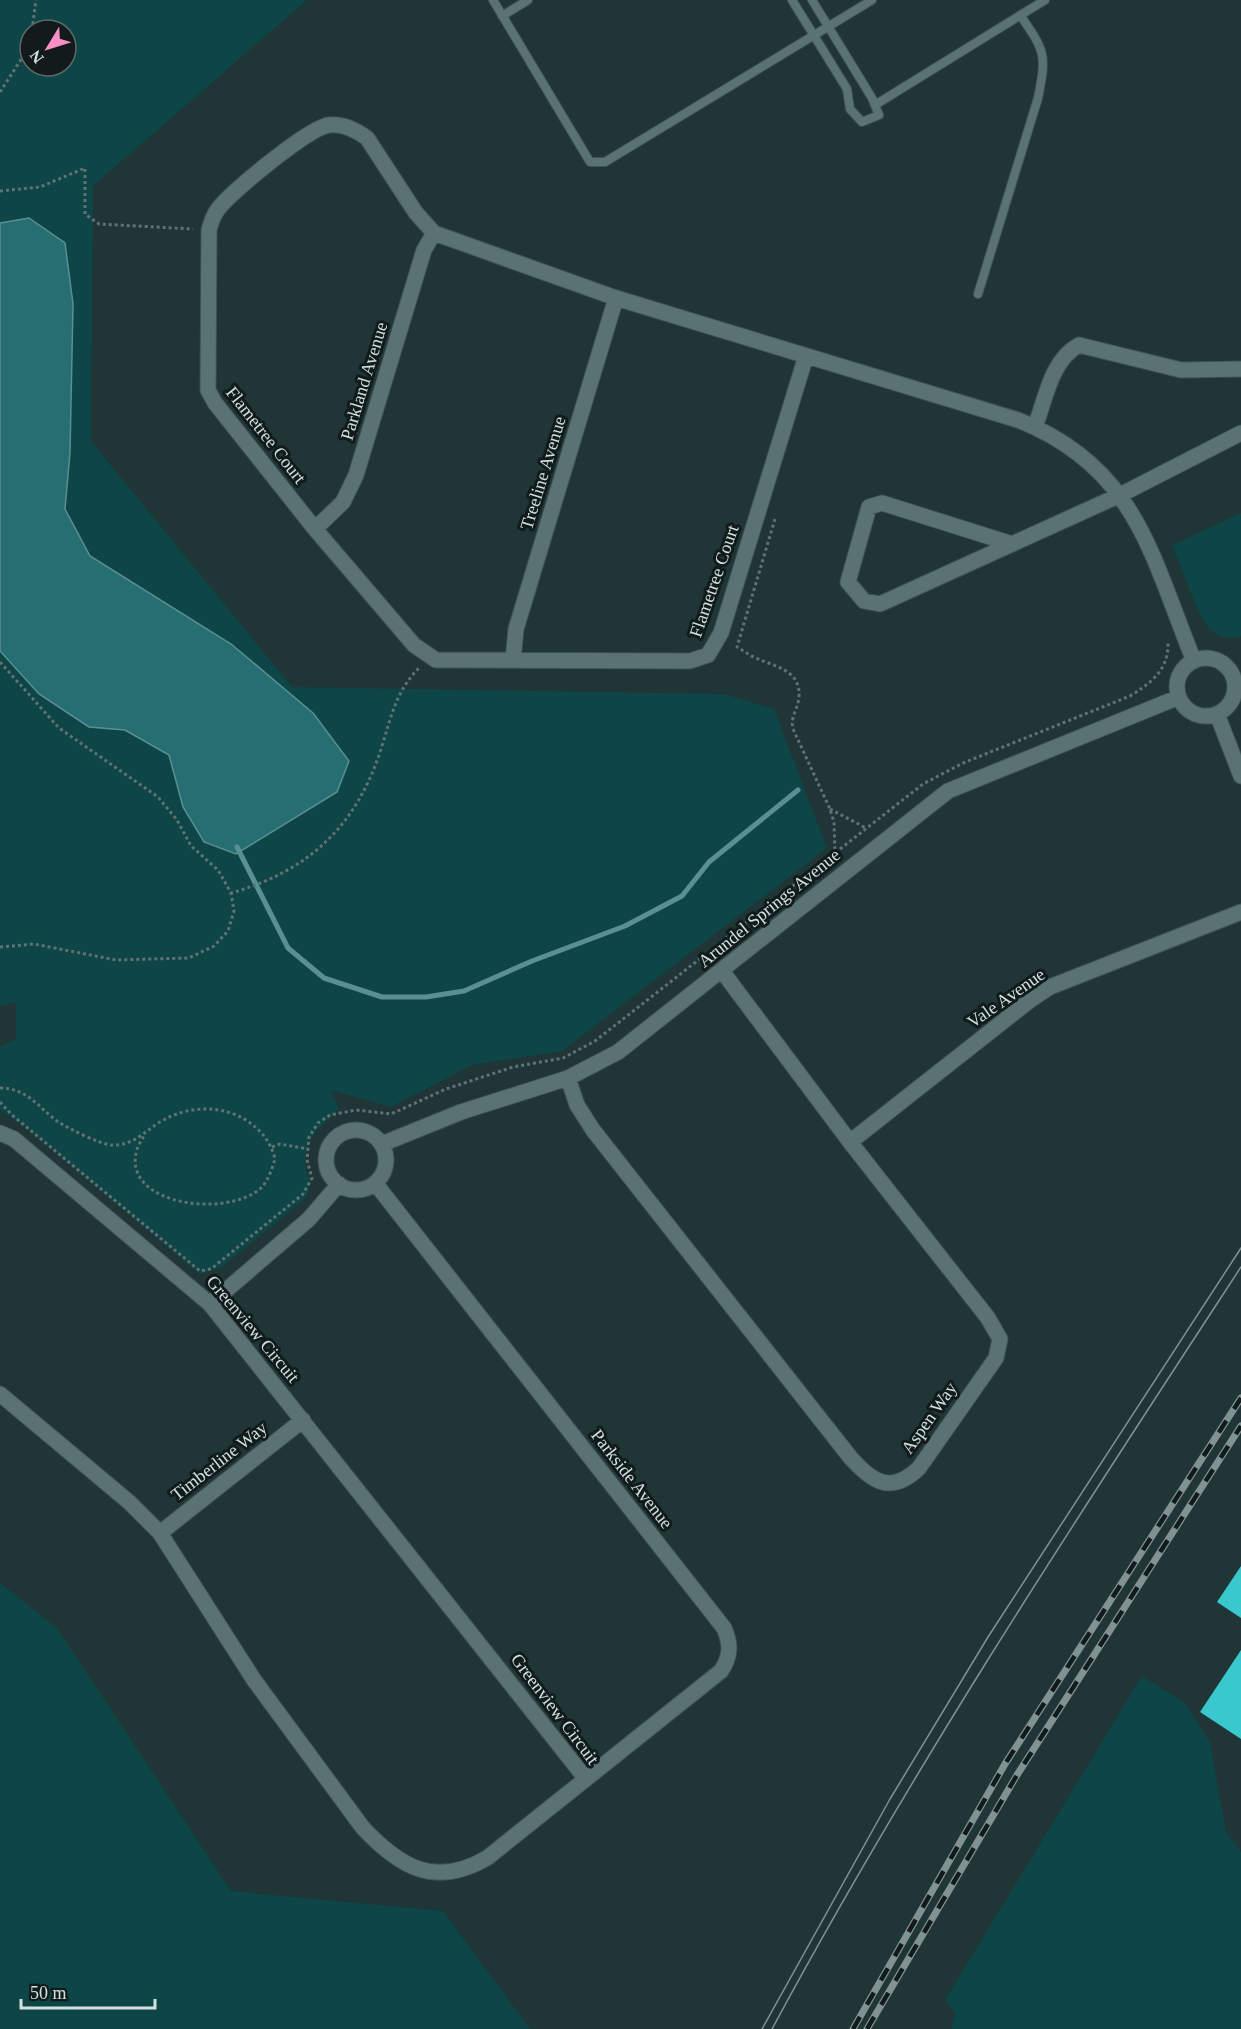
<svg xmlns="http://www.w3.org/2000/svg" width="1241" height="2029" font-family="'Times New Roman',serif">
	<rect width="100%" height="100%" fill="#203536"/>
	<path fill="#0e4547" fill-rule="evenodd" d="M0,0H307L93,186L91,441L292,687L725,694L774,709L827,848L562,1051L472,1065L391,1107L331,1090L339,1110C314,1132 295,1148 311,1182L307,1197L222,1267L200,1274L25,1127L0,1110V1047L16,1039V1002L0,1006ZM30,30H66V66H30Z
		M1241,513V636C1231,639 1219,638 1211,630C1197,617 1181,564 1172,545Z
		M0,1583L57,1628L231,1891L443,1911L530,2029H0Z
		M1142,1676L1185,1703L1210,1742L1226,1832L1241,1852V2029H951L956,2015L945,2000Z"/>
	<path fill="#266e71" stroke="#5a9093" stroke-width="1.5" d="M29,218L65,243L73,304L70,452L65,509L90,556L231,644L313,713L349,761L337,792L236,854L204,842L183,807L169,755L125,730L89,727L39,694L0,651V223Z"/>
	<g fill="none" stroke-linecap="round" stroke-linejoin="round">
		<path stroke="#5a9093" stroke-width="5" d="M237,847L288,948L324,978L382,997H426L464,991L532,961L625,926L682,896L709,862L798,790"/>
	</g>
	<path fill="#39c8ce" d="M1241,1566V1618L1217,1602Z
		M1241,1650V1739L1200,1712Z"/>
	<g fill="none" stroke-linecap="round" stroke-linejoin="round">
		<defs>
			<path id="lane" d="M493,0L590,162H605L872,0
				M792,0L847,89L850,109L862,122L879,115L872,98L812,0
				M502,16L528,0
				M875,105L1045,0
				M978,294L1038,98C1047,54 1045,51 1020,15"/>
			<path id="street" d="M806,356L721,633L708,655L690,661L436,660L414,645L315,529L215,403L208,390L209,230C211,222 213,216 218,209C231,192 308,128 329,125C343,123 356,130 367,138L416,213L434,233L616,298L1018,420C1136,467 1151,555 1194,661
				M1035,427C1046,398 1051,360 1079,345L1181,370L1241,369
				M315,529L343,502L356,475L424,250L434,233
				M1009,543L882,503L869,507L848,582L864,601L880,604L1120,495L1241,433
				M1177 687a29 29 0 1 1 58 0a29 29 0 1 1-58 0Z
				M513,660L516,629L616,298
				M1217,714L1241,776
				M568,1078L577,1105L593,1130L850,1457C872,1482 891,1495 919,1468L996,1358L1000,1339L988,1318L850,1142L722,971
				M326 1160a30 30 0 1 1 60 0a30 30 0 1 1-60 0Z
				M0,1133L14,1139L210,1304L586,1779
				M850,1142L1029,1001L1050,987L1241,912
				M382,1144L461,1112L568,1078L618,1052L948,791L1179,697
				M210,1304L309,1219L339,1184
				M0,1394L129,1502L160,1533L254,1680L363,1828C401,1868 435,1888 487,1858L721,1671C731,1656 731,1644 724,1628L375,1183
				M160,1533L303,1420"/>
		</defs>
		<use href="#lane" stroke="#405354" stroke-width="10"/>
		<use href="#street" stroke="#405354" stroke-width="17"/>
		<path stroke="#607273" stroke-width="3" stroke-dasharray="3 3" stroke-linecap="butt" d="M32,30L36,0
			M0,92L24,55L30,36
			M0,191L40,187L85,168V214L99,224L193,229
			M775,519L737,647C744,651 750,656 758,659C777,667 801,671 799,697C798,709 790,717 793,729L830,809L834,822L835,853
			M0,662L59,728L158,797L177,820L191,846L218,870L231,893C310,871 358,824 382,746C391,717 396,691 419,668
			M830,809L866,828
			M0,947L34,944L116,960L189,958L214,946L228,931L234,911L231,893
			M0,1088C27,1088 38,1107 57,1121C67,1128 100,1144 111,1145C133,1146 144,1132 160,1122C186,1106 220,1104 246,1120C261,1130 271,1142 275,1159C272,1169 268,1181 261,1188C228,1218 125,1206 136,1153C137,1147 141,1141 144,1136
			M0,1102L12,1115L200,1271L211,1269L303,1194L312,1178L307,1160L309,1137L318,1123L330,1115L356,1110L391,1114L446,1089L513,1067L563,1058L595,1041L923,784L963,763L1130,696C1152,682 1169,670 1168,641
			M272,1147L280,1144L308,1149"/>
		<use href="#lane" stroke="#5b7273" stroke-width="8"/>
		<use href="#street" stroke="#5b7273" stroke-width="15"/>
		<path stroke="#819293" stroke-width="1.5" d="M762,2029L890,1799L988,1637L1241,1248
			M772,2029C914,1765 1077,1518 1241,1267"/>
		<defs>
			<path id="rail" d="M853,2029L1005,1764L1241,1398
				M867,2029L1017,1775L1241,1426"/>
		</defs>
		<use href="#rail" stroke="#819293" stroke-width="7"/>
		<use href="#rail" stroke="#111b1b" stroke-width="4.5" stroke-dasharray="14" stroke-linecap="butt"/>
	</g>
	<g text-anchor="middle" stroke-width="6" stroke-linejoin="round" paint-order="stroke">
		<g font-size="18" fill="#d4e1e1" stroke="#111b1b">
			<text transform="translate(364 381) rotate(-73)" y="6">Parkland Avenue</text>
			<text transform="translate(266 435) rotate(52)" y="6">Flametree Court</text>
			<text transform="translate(543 473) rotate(-73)" y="6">Treeline Avenue</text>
			<text transform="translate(714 581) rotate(-71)" y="6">Flametree Court</text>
			<text transform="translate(769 908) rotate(-39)" y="6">Arundel Springs Avenue</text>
			<text transform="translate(1006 998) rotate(-35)" y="6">Vale Avenue</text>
			<text transform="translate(253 1329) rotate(50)" y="6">Greenview Circuit</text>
			<text transform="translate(929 1418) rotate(-55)" y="6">Aspen Way</text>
			<text transform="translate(219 1461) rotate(-38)" y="6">Timberline Way</text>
			<text transform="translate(632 1479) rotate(52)" y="6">Parkside Avenue</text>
			<text transform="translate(555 1709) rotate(53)" y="6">Greenview Circuit</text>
		</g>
	</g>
	<g transform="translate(48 48) rotate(232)"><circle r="28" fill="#111b1b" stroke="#5f6a6a" stroke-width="1.5"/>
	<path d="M0-4.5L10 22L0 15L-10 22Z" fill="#fb8fc6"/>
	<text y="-9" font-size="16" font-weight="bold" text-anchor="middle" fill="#d4e1e1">N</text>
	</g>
	<path d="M21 1999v9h134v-9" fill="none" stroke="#d4e1e1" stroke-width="3"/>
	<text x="30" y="1999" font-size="18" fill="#d4e1e1" stroke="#111b1b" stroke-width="4.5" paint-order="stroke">50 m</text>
</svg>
